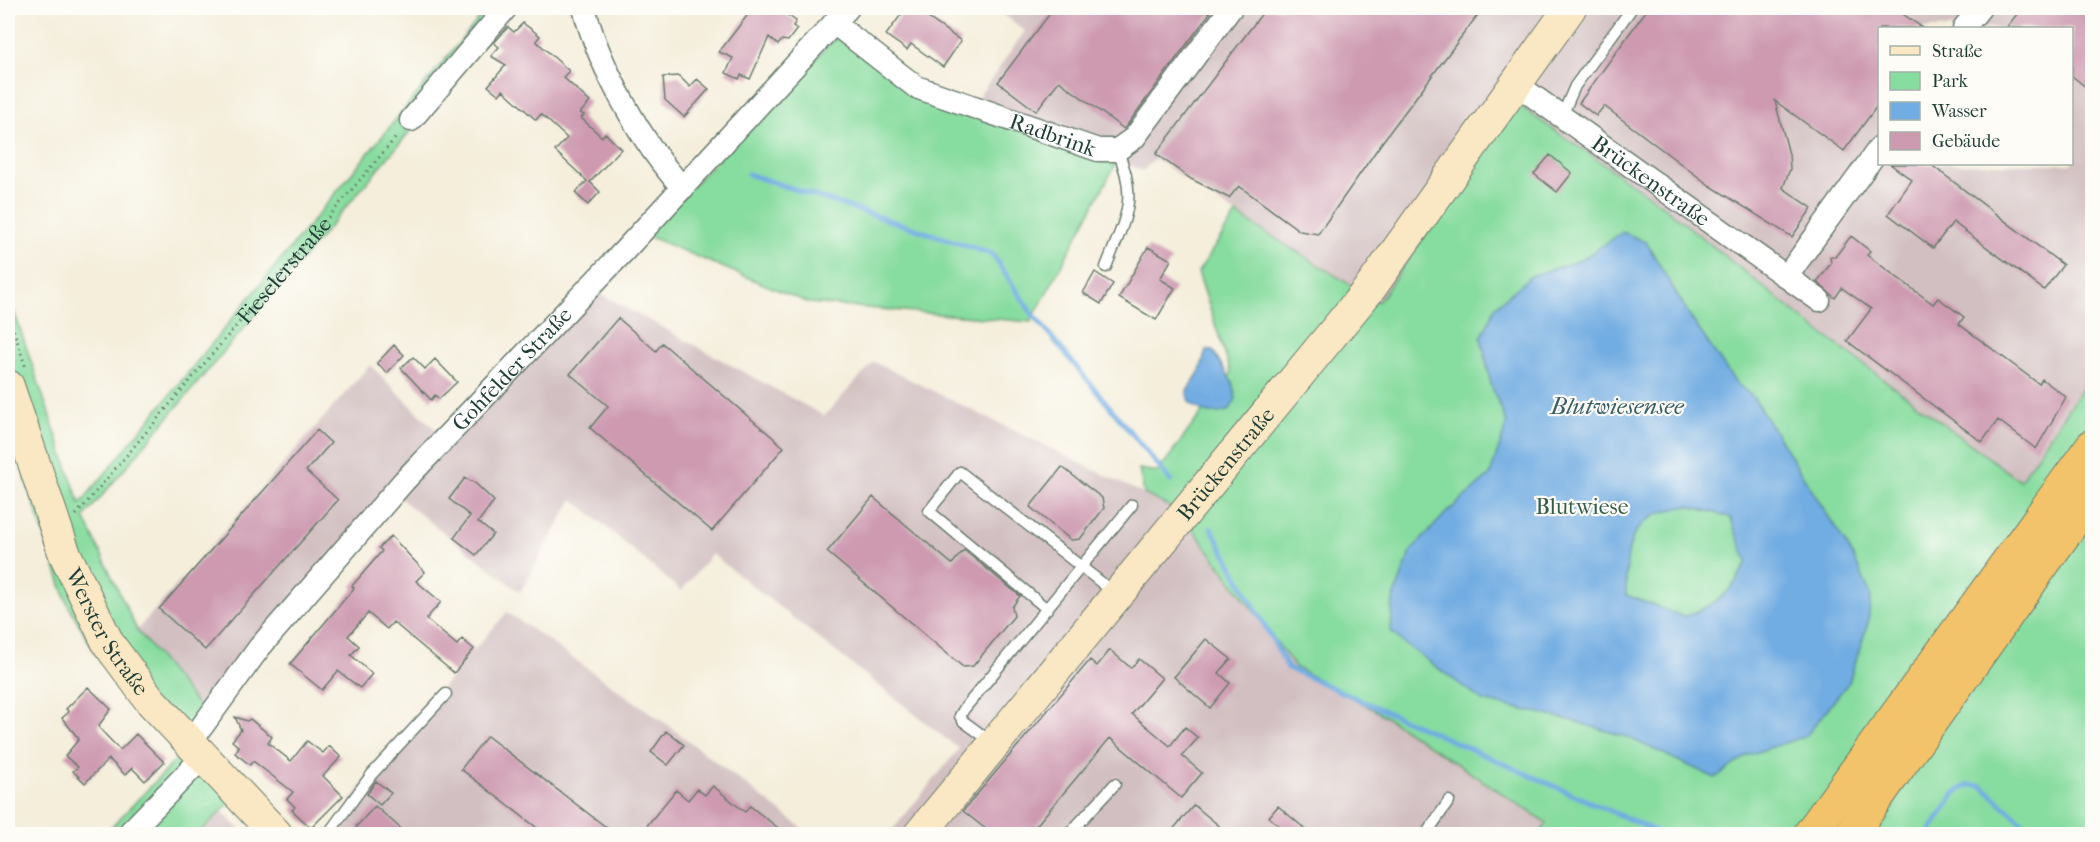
<svg xmlns="http://www.w3.org/2000/svg" width="2100" height="842" font-family="'IM FELL French Canon',serif">
	<rect width="100%" height="100%" fill="#fdfcf7"/>
	<filter id="ink" filterUnits="userSpaceOnUse"><feTurbulence type="fractalNoise" baseFrequency=".0167" numOctaves="2"/><feDisplacementMap in="SourceGraphic" scale="12" xChannelSelector="R" yChannelSelector="G"/><feConvolveMatrix kernelMatrix="1 2 1 2 8 2 1 2 1" color-interpolation-filters="sRGB"/></filter>
	<filter id="wash" filterUnits="userSpaceOnUse"><feTurbulence type="fractalNoise" baseFrequency=".008" numOctaves="4" result="noise"/><feDisplacementMap in="SourceGraphic" scale="24" xChannelSelector="R" yChannelSelector="G"/><feGaussianBlur stdDeviation="1.35" result="paint"/><feColorMatrix in="noise" values="0 0 0 0 0 0 0 0 0 0 0 0 0 0 0 0 0 1.4 0 .05"/><feComposite in="paint" operator="in"/></filter>
	<g filter="url(#wash)">
		<rect width="100%" height="100%" fill="#f4eedb"/>
		<path fill="#d2bfc1" fill-rule="evenodd" d="M995,8H2092V373L1963,567L1378,302L1236,214L1155,158L1143,171L1118,160L968,112L1025,31ZM1880,28H2072V164H1880Z
			M588,287L824,416L874,362L1172,508L1193,529L1295,667L1378,712L1547,823L1540,834H889L959,749L712,554L681,591L573,499L520,592L397,496L203,712L137,630L370,365L442,436Z
			M507,612L665,723L810,834H331L370,772Z
			M222,811L244,834H198Z"/>
		<path fill="#87dc9f" stroke="#538c6a" stroke-width="1.5" d="M481,16L495,31L84,517L137,630L203,712L180,741L107,656L101,663L67,603L8,427V294L80,504Z
			M836,37L916,92L1118,160L1031,322L809,303L645,235Z
			M1518,105L1658,202L1808,323L2020,481L2092,373V834H1540L1547,823L1378,712L1295,667L1193,529L1172,508L1144,494L1139,469L1158,472L1231,373L1198,272L1236,214L1378,302Z
			M189,746L238,795L198,834H105Z"/>
		<path fill="#71ace2" stroke="#48748b" stroke-width="1.5" fill-rule="evenodd" d="M1623,232L1646,242L1691,318L1735,382L1753,397L1851,552L1871,595L1868,623L1849,682L1806,736L1748,755L1715,778L1627,737L1566,719L1483,701L1402,642L1391,631L1393,600L1411,551L1445,514L1490,475L1507,423L1491,385L1481,338L1496,306L1531,276L1581,260ZM1689,506L1730,517L1747,562C1731,595 1718,603 1684,617L1626,595C1626,539 1629,516 1689,506Z
			M1206,350L1213,351L1232,382L1236,398L1230,410C1212,416 1204,414 1189,402L1187,391L1200,371Z"/>
		<g fill="none" stroke-linecap="round" stroke-linejoin="round">
			<path stroke="#71ace2" stroke-width="5" d="M748,174L992,254L1031,312L1171,481
				M1211,528L1288,668L1662,834
				M1928,834L1956,792L1969,785L1982,786L2035,834"/>
		</g>
		<g id="blocks">
			<path fill="#cd9ab0" d="M753,8H777L796,21L793,26L797,29L788,41L782,40L778,45L769,37L750,79L741,75L739,79L726,73L733,58L719,52Z
				M906,8H934L927,17L961,41L943,67L911,44L907,50L886,35Z
				M1054,8H1203L1210,13L1124,129L1059,81L1036,111L998,82Z
				M1266,8H1483L1383,141L1318,234L1300,231L1239,186L1229,198L1191,179L1156,154Z
				M1648,8H1894L1923,28H1880V102L1844,151L1775,101L1789,154L1790,169L1783,188L1812,208L1792,237L1709,185L1604,106L1596,116L1579,103Z
				M2022,8H2092V92L2072,76V28H2006Z
				M523,23L540,36L536,41L569,71L563,77L590,102L580,113L584,115L581,118L602,137L605,133L621,149L590,182L600,192L588,205L575,193L587,181L555,151L567,138L541,114L536,120L503,90L499,95L488,86L506,65L491,56L499,47L494,43L508,27L514,32Z
				M679,76L690,87L697,79L709,89L684,117L665,100L663,77Z
				M1550,155L1572,173L1557,192L1534,174Z
				M1890,164H1930L2063,265L2044,290L1953,222L1933,248L1888,214L1912,180Z
				M1851,236L1870,251L1867,255L1933,304L1938,298L1964,317L1959,324L2039,384L2042,379L2066,397L2036,449L1998,420L1982,442L1847,341L1871,309L1842,288L1835,298L1817,282L1831,263L1830,257H1835Z
				M1148,247L1171,260L1160,279L1175,288L1156,320L1119,298Z
				M1095,272L1113,284L1101,304L1083,293Z
				M618,318L656,351L662,343L784,447L712,531L590,428L608,406L570,374Z
				M394,345L404,355L387,373L377,363Z
				M413,357L425,369L435,359L457,382L439,399L435,395L431,400L401,368Z
				M317,430L331,443L306,471L338,500L205,650L159,609Z
				M1062,467L1102,498L1104,508L1080,539L1071,540L1030,507Z
				M465,478L475,483L494,501L478,522L493,534L476,555L454,538L470,516L449,499Z
				M873,497L952,564L964,550L1020,596L1012,607L1014,616L973,666L963,667L827,552Z
				M391,536L425,572L416,581L441,602L426,619L457,645L462,639L474,649L454,673L393,622L387,629L368,613L348,636L359,646L351,655L372,674L360,688L338,671L322,690L290,664L354,588L352,586L382,551L379,548Z
				M1206,639L1231,659L1219,673L1230,683L1210,708L1174,677Z
				M1110,650L1131,668L1139,659L1162,678L1132,714L1170,746L1185,727L1198,738L1182,756L1202,773L1181,798L1110,738L1029,834H992L963,811L1090,660L1097,666Z
				M88,687L111,709L99,725L100,729L120,750L136,734L164,762L145,781L132,768L125,775L109,759L85,783L73,771L78,767L65,756L79,739L62,718L69,712L66,709Z
				M235,717L247,721L250,719L272,737L268,743L291,761L307,741L323,753L329,746L341,757L323,776L343,796L311,828L292,810L295,807L287,799L293,792L253,761L250,765L235,753L239,747L232,741L241,730Z
				M666,731L684,745L668,765L651,752Z
				M487,736L615,834H545L461,769Z
				M376,781L391,793L380,805L367,794Z
				M713,786L745,812L750,806L786,834H640L676,790L688,800L697,789L705,795Z
				M1194,805L1229,834H1169Z
				M375,806L407,834H364L356,827Z
				M1278,806L1311,834H1289L1269,817Z"/>
		</g>
	</g>
	<g filter="url(#ink)">
		<use href="#blocks" fill-opacity="0" stroke="#6a7b6e" stroke-width="1.5"/>
		<g fill="none" stroke-linecap="round" stroke-linejoin="round">
			<defs>
				<path id="lane" d="M1562,116L1575,86L1632,8
					M1106,267C1124,220 1140,200 1117,150
					M1047,609L929,511L960,472L1116,594
					M993,743L963,721L960,716L964,709L1132,505
					M328,834L372,774L446,694
					M1069,834L1115,784
					M1426,834L1449,801"/>
				<g id="street">
					<path d="M584,8C599,66 642,144 683,188"/>
					<path id="s2" d="M834,23L916,87L1098,150H1117L1134,138L1231,8"/>
					<path d="M1964,28L1980,8"/>
					<path id="s3" d="M1516,84L1819,300"/>
					<path d="M411,120L506,8"/>
					<path d="M1787,276L1880,147"/>
					<path id="s4" d="M190,743L259,648L404,481L624,251L848,8"/>
					<path d="M128,834L202,758"/>
				</g>
				<g id="secondary">
					<path id="s5" d="M8,386L64,552L108,643L150,700L276,834"/>
					<path id="s6" d="M920,834L1371,287L1570,8"/>
				</g>
				<path id="highway" d="M1810,834L2092,446
					M1851,834L2092,495"/>
			</defs>
			<use href="#lane" stroke="#6a7b6e" stroke-width="13"/>
			<use href="#street" stroke="#6a7b6e" stroke-width="25"/>
			<use href="#secondary" stroke="#6a7b6e" stroke-width="34"/>
			<use href="#highway" stroke="#6a7b6e" stroke-width="35"/>
			<g stroke="#6a7b6e" stroke-width="3" stroke-dasharray="1.5 4.5" stroke-linecap="butt">
				<path d="M8,313L26,368"/>
				<path id="s1" d="M76,515L398,135"/>
			</g>
			<use href="#lane" stroke="#fff" stroke-width="10"/>
			<use href="#street" stroke="#fff" stroke-width="22"/>
			<use href="#secondary" stroke="#fae7c3" stroke-width="32"/>
			<use href="#highway" stroke="#f2c36a" stroke-width="33"/>
		</g>
	</g>
	<g text-anchor="middle" stroke-width="4.5" stroke-linejoin="round" paint-order="stroke">
		<g font-size="22" fill="#1f3d34" stroke="#fdfcf7">
			<text dy="8" stroke="none"><textPath href="#s2" startOffset="249">Radbrink</textPath></text>
			<text dy="8" stroke="none"><textPath href="#s3" startOffset="166">Brückenstraße</textPath></text>
			<text dy="8" stroke="none"><textPath href="#s1" startOffset="321">Fieselerstraße</textPath></text>
			<text dy="8" stroke="none"><textPath href="#s4" startOffset="494">Gohfelder Straße</textPath></text>
			<text dy="8" stroke="none"><textPath href="#s6" startOffset="480">Brückenstraße</textPath></text>
			<text dy="8" stroke="none"><textPath href="#s5" startOffset="266">Werster Straße</textPath></text>
		</g>
		<g font-size="22" fill="#345d49" stroke="#fdfcf7">
			<text x="1582" y="514">Blutwiese</text>
		</g>
		<g font-size="24" font-style="italic" fill="#385e68" stroke="#fdfcf7">
			<text x="1617" y="414">Blutwiesensee</text>
		</g>
	</g>
	<rect width="2100" height="842" fill="none" stroke="#fdfcf7" stroke-width="30"/>
	<rect x="1878" y="27" width="195" height="138" fill="#fdfcf7" stroke="#a4b0a9" stroke-width="1.5"/>
	<rect x="1890" y="46" width="30" height="9" fill="#fae7c3" stroke="#a4b0a9" stroke-width="1.5"/>
	<text x="1932" y="57" font-size="18" fill="#1f3d34">Straße</text>
	<rect x="1890" y="72" width="30" height="18" fill="#87dc9f" stroke="#a4b0a9" stroke-width="1.5"/>
	<text x="1932" y="87" font-size="18" fill="#1f3d34">Park</text>
	<rect x="1890" y="102" width="30" height="18" fill="#71ace2" stroke="#a4b0a9" stroke-width="1.5"/>
	<text x="1932" y="117" font-size="18" fill="#1f3d34">Wasser</text>
	<rect x="1890" y="132" width="30" height="18" fill="#cd9ab0" stroke="#a4b0a9" stroke-width="1.5"/>
	<text x="1932" y="147" font-size="18" fill="#1f3d34">Gebäude</text>
</svg>
